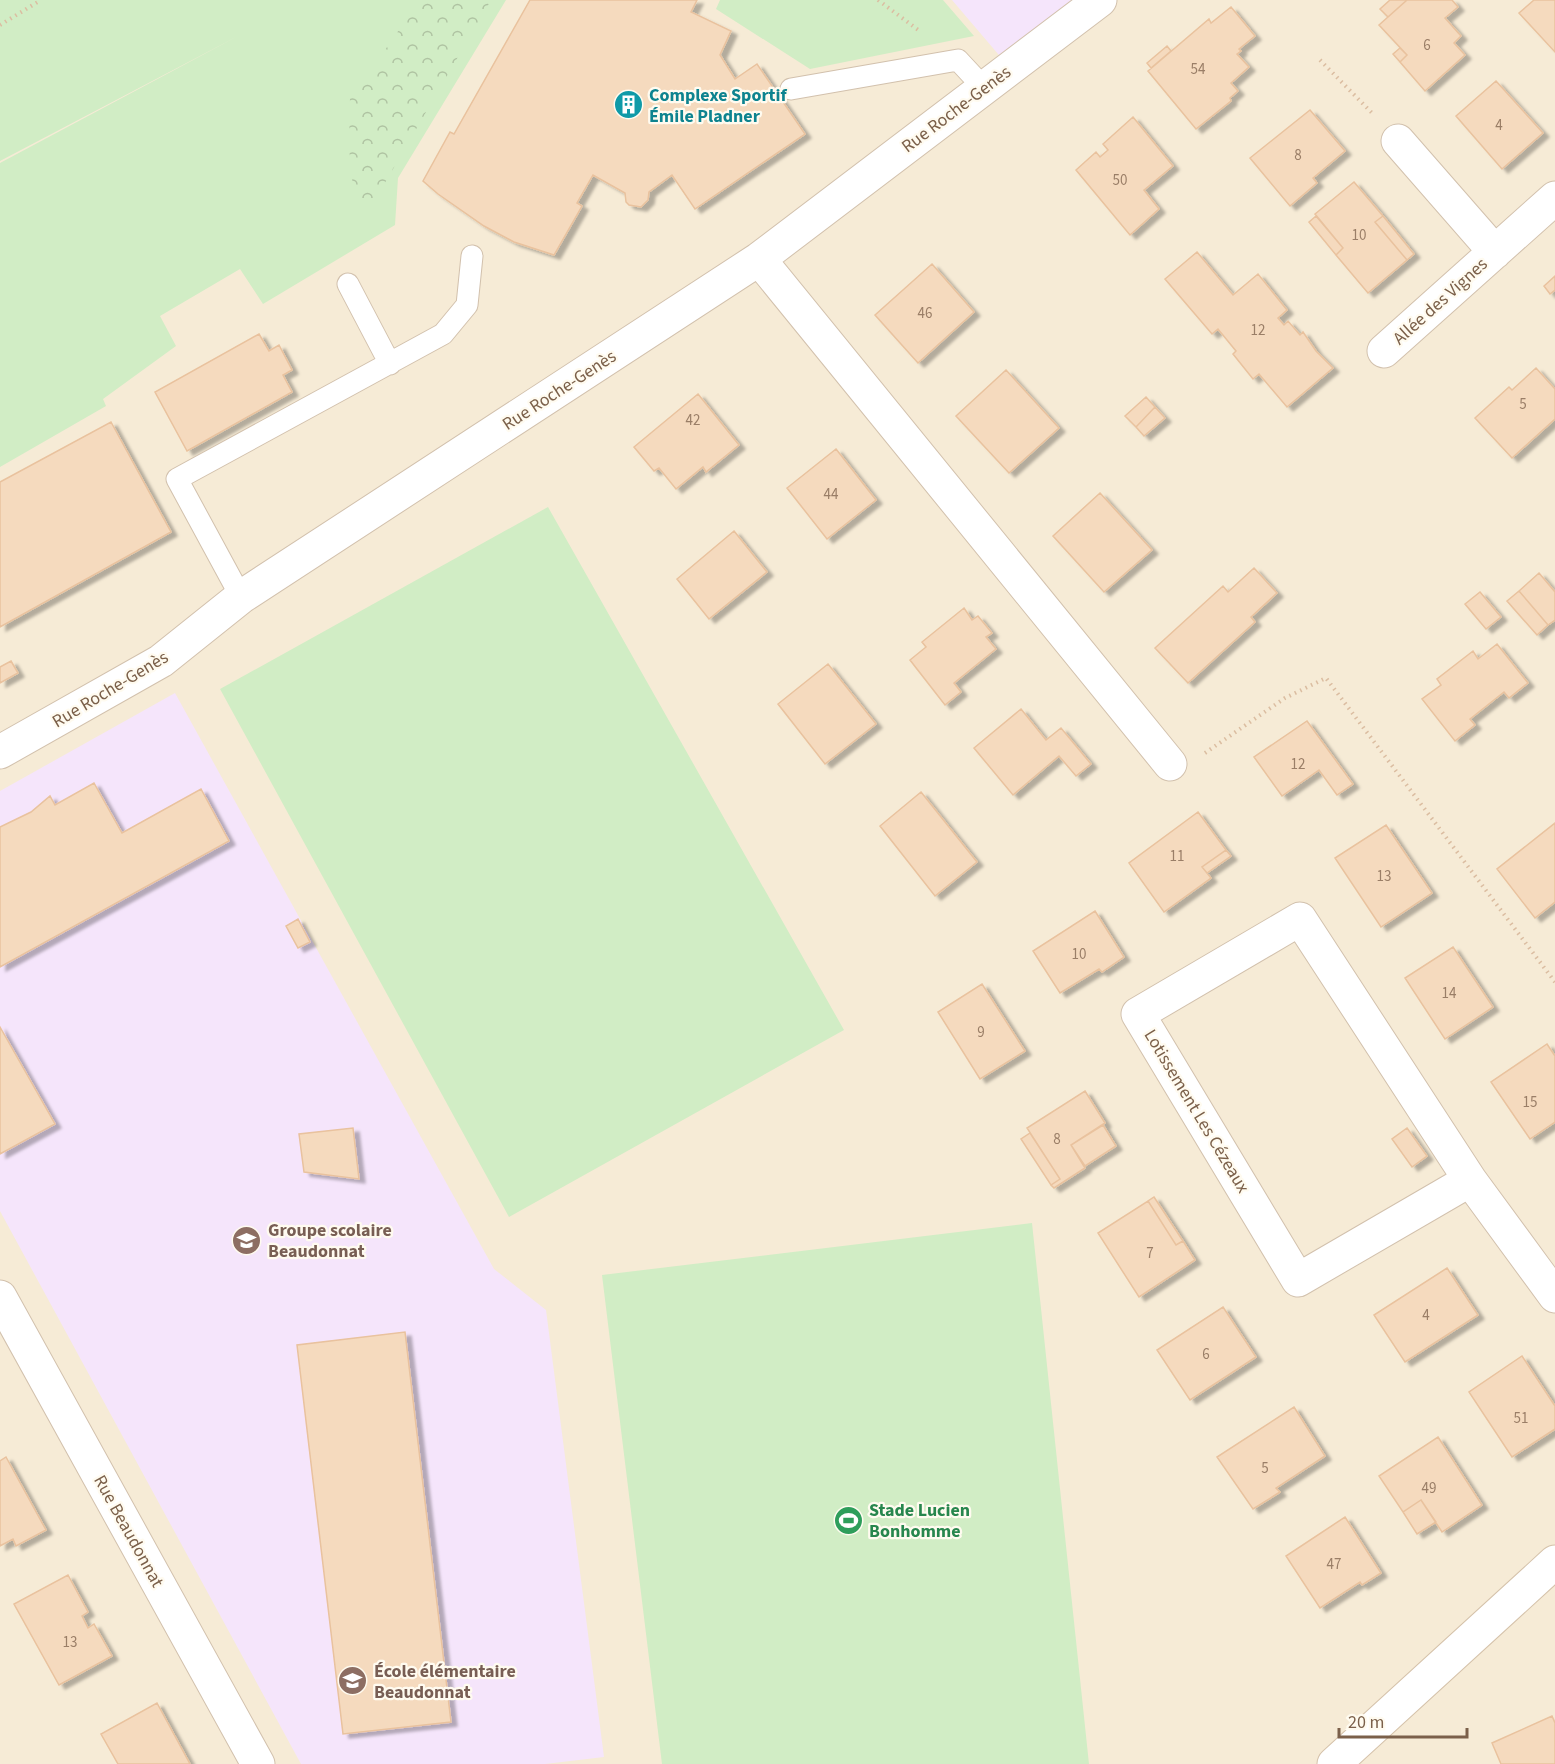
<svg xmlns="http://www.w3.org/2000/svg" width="1555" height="1764" font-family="'Source Sans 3',sans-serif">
	<defs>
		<pattern id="forest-crowns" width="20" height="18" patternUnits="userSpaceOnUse" patternTransform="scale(1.5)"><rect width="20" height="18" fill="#d1edc5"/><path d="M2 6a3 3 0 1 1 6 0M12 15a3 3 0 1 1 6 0" fill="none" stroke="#afc3a2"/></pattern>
		<filter id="shadow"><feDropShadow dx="6" dy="4" stdDeviation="1.5" flood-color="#0004"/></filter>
	</defs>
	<rect width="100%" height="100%" fill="#fef8e9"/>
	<path fill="#f6ebd6" d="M0,0H1555V1764H0Z"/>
	<path fill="#f5e5fb" d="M952,0H1100L1010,68Z
		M175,693L494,1269L546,1310L604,1757L545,1764H301L0,1211V791Z"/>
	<path fill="#d1edc5" d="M0,0H506L398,178L395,225L263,304L240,269L160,316L176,346L103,399L106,406L0,467V163L238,36L0,161Z
		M720,0H943L974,36L810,69L716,9Z
		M548,507L844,1030L509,1217L220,689Z
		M1032,1223L1089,1764H662L602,1275Z"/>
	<path fill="url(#forest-crowns)" d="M414,0H491L364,219L354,197L349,148L350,97L396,35Z"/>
	<path fill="#f5dabe" stroke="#e9c29e" stroke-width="1.5" filter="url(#shadow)" d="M530,0H697L691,12L731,31L720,55L735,79L757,64L805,134L695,209L672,175L649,192L648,200L641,207L629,205L626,202L625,193L593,175L577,203L582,206L554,255L514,242L484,226L438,194L423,181L450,132L454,134Z
		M1390,0H1407L1388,17L1380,9Z
		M1407,0H1452L1458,7L1445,18L1461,36L1454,43L1465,55L1425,91L1400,62L1407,55L1379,25Z
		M1534,0H1555V52L1519,13Z
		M1231,7L1255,36L1239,49L1241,51L1237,54L1249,67L1231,83L1238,91L1230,98L1231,101L1196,129L1148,71L1209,19L1211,23Z
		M1167,46L1171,51L1151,68L1147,63Z
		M1400,48L1407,55L1400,62L1393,54Z
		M1496,81L1543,133L1502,169L1456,116Z
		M1310,110L1345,151L1313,178L1317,183L1290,206L1250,158Z
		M1133,117L1173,166L1144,190L1159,209L1130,235L1076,170L1096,152L1100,157L1108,150L1103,144Z
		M1354,182L1383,216L1375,222L1407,260L1368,293L1336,255L1343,248L1315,214Z
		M1316,216L1343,248L1336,255L1309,222Z
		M1383,216L1414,254L1407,260L1375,222Z
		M1197,252L1233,295L1258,274L1287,310L1278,318L1284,325L1288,321L1300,335L1303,332L1316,351L1333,368L1287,407L1259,374L1253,379L1233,354L1236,351L1218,329L1212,334L1165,279Z
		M932,264L974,312L918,363L875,315Z
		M1555,276V290L1550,294L1544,286Z
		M259,334L269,351L279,345L292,370L283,375L292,392L187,451L155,392Z
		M1536,368L1555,389V419L1512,458L1475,418L1509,387L1512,390Z
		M1006,370L1059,428L1009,473L956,416Z
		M698,394L739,445L706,472L703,467L676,489L659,468L654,471L634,447Z
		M1146,397L1155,407L1136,427L1125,416Z
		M1155,407L1165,418L1144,436L1136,427Z
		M111,422L171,532L0,627V482Z
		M836,449L876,500L827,539L787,488Z
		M1100,493L1152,550L1104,592L1053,536Z
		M734,531L767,572L709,619L677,579Z
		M1254,568L1277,593L1251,617L1255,622L1188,683L1155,648L1223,586L1228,592Z
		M1539,573L1555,592V620L1548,625L1519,591Z
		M1519,591L1548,625L1537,635L1507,601Z
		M1480,592L1501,617L1486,629L1465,604Z
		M964,608L972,620L978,616L992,633L986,637L996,649L954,683L961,692L945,705L910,660L926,647L922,642Z
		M1497,644L1528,683L1509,698L1504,692L1470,719L1475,725L1455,741L1422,699L1441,685L1437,679L1473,651L1478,659Z
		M11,661L18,673L0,683V667Z
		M828,664L876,724L825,764L778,704Z
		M1021,709L1046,740L1061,728L1091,764L1076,776L1059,756L1013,795L974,748Z
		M1307,721L1353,784L1337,795L1319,770L1282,796L1254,757Z
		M94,783L122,833L201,789L229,841L0,967V827L31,812L50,796L55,805Z
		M921,792L977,862L935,896L880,826Z
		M1198,812L1226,850L1202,867L1211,878L1164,912L1129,863Z
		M1555,823V902L1535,918L1497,869Z
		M1386,825L1432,893L1381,927L1335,858Z
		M1226,850L1231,856L1207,873L1202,867Z
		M1095,911L1124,957L1102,972L1099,969L1060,993L1033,951Z
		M298,919L310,942L298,948L286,926Z
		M1453,947L1493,1007L1445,1039L1405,978Z
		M982,984L1025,1051L980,1079L938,1012Z
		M0,1027L55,1124L0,1154Z
		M1547,1044L1555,1056V1122L1530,1139L1491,1082Z
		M1085,1091L1105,1123L1071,1145L1085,1168L1054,1188L1051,1185L1060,1179L1027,1128Z
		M1103,1125L1116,1146L1085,1166L1071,1145Z
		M353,1128L359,1179L304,1172L299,1134Z
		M1407,1128L1427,1156L1412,1167L1392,1139Z
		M1030,1133L1060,1179L1051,1185L1021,1139Z
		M1154,1197L1183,1241L1176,1245L1148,1201Z
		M1148,1201L1176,1245L1183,1241L1195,1260L1139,1297L1098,1233Z
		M1447,1268L1478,1315L1405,1362L1374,1315Z
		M1223,1307L1256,1357L1190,1400L1157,1350Z
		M405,1332L451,1722L343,1734L297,1345Z
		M1522,1356L1555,1406V1429L1512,1457L1469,1392Z
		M1294,1407L1325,1456L1276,1488L1280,1492L1253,1509L1217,1457Z
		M1438,1437L1482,1505L1442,1532L1421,1500L1403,1512L1379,1476Z
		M6,1457L46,1530L16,1546L13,1539L0,1546V1461Z
		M1421,1500L1436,1522L1417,1534L1403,1512Z
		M1345,1517L1381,1573L1362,1585L1360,1582L1320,1608L1286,1556Z
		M68,1575L88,1612L82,1616L88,1628L94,1624L112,1656L59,1685L14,1604Z
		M157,1703L190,1764H118L101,1734Z
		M1552,1716L1555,1723V1764H1501L1492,1743Z"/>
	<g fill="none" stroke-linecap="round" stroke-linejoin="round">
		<defs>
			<path id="service" d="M791,89L958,60L984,88
				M348,284L390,364
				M241,597L177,479L443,334L467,305L472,256"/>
			<path id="minor" d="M1398,141L1495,252
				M759,259L1170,764
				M1384,351L1555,198
				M0,752L161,661L241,597L759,259L1100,0
				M1470,1180L1298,1280L1138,1014L1300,919L1470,1180L1555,1296
				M0,1297L258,1764"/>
			<path id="secondary" d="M1334,1764L1555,1562"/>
		</defs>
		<use href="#service" stroke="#d2c1ad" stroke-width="23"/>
		<use href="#minor" stroke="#d2c1ad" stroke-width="35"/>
		<use href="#secondary" stroke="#d5c2aa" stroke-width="35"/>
		<path stroke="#dbbda1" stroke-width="4" stroke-dasharray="1.5 4.5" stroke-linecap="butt" d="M878,0L921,32
			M0,25L41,0
			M1320,60L1373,114
			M1205,753L1285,698L1326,678L1555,982"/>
		<use href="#service" stroke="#fff" stroke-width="21"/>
		<use href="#minor" stroke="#fff" stroke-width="33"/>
		<use href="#secondary" stroke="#fff" stroke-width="33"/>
	</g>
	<defs>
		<symbol id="building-disc" viewBox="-11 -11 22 22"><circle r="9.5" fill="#0f9aa8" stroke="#fffbf0"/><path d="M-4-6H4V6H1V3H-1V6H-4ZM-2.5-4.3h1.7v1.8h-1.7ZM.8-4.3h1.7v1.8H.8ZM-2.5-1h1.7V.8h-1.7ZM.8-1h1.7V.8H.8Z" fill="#fff"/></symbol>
		<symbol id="school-disc" viewBox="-11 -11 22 22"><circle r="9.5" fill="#8d6e63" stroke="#fffbf0"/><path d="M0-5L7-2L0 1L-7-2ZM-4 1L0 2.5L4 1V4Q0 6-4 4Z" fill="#fff"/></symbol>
		<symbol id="stadium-disc" viewBox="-11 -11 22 22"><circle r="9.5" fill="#2e9e5b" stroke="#fffbf0"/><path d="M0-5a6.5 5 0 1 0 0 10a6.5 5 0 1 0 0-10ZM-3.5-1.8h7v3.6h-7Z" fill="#fff"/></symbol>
	</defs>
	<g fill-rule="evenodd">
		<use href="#building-disc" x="612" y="88" width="33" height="33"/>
		<use href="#school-disc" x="230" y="1224" width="33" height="33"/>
		<use href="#stadium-disc" x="832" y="1504" width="33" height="33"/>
		<use href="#school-disc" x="336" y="1664" width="33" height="33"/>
	</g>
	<g text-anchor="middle" stroke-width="4.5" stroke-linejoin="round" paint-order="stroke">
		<g font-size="15" fill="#9a7e67">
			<text x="1427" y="50">6</text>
			<text x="1198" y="74">54</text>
			<text x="1499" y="130">4</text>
			<text x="1298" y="160">8</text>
			<text x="1120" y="185">50</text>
			<text x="1359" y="240">10</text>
			<text x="925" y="318">46</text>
			<text x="1258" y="335">12</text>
			<text x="1523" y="409">5</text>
			<text x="693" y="425">42</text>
			<text x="831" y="499">44</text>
			<text x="1298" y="769">12</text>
			<text x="1177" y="861">11</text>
			<text x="1384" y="881">13</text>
			<text x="1079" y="959">10</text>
			<text x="1449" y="998">14</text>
			<text x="981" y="1037">9</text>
			<text x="1530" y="1107">15</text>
			<text x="1057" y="1144">8</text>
			<text x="1150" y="1258">7</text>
			<text x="1426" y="1320">4</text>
			<text x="1206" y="1359">6</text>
			<text x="1521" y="1423">51</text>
			<text x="1265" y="1473">5</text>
			<text x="1429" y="1493">49</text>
			<text x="1334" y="1569">47</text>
			<text x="70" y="1647">13</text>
		</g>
		<g font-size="18" font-weight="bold" fill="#0d838f" stroke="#fffbf0" text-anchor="start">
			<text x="649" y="101">Complexe Sportif<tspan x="649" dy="21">Émile Pladner</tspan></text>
		</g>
		<g font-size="18" fill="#7b604a" stroke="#fffbf0">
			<text transform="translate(956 109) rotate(-37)" y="6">Rue Roche-Genès</text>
			<text transform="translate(1440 301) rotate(-42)" y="6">Allée des Vignes</text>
			<text transform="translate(559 390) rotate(-33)" y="6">Rue Roche-Genès</text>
			<text transform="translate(110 689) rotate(-31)" y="6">Rue Roche-Genès</text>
			<text transform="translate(1197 1111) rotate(59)" y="6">Lotissement Les Cézeaux</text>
			<text transform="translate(129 1531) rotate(61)" y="6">Rue Beaudonnat</text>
		</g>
		<g font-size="18" font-weight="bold" fill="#785e54" stroke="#fffbf0" text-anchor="start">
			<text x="268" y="1236">Groupe scolaire<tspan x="268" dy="21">Beaudonnat</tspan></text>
			<text x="374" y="1677">École élémentaire<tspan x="374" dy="21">Beaudonnat</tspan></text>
		</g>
		<g font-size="18" font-weight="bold" fill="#27864d" stroke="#fffbf0" text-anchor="start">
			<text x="869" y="1516">Stade Lucien<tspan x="869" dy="21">Bonhomme</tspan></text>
		</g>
	</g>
	<path d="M1339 1728v9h128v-9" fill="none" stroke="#7b604a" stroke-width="3"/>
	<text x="1348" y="1728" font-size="18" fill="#7b604a" stroke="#fffbf0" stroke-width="4.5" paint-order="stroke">20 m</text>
</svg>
